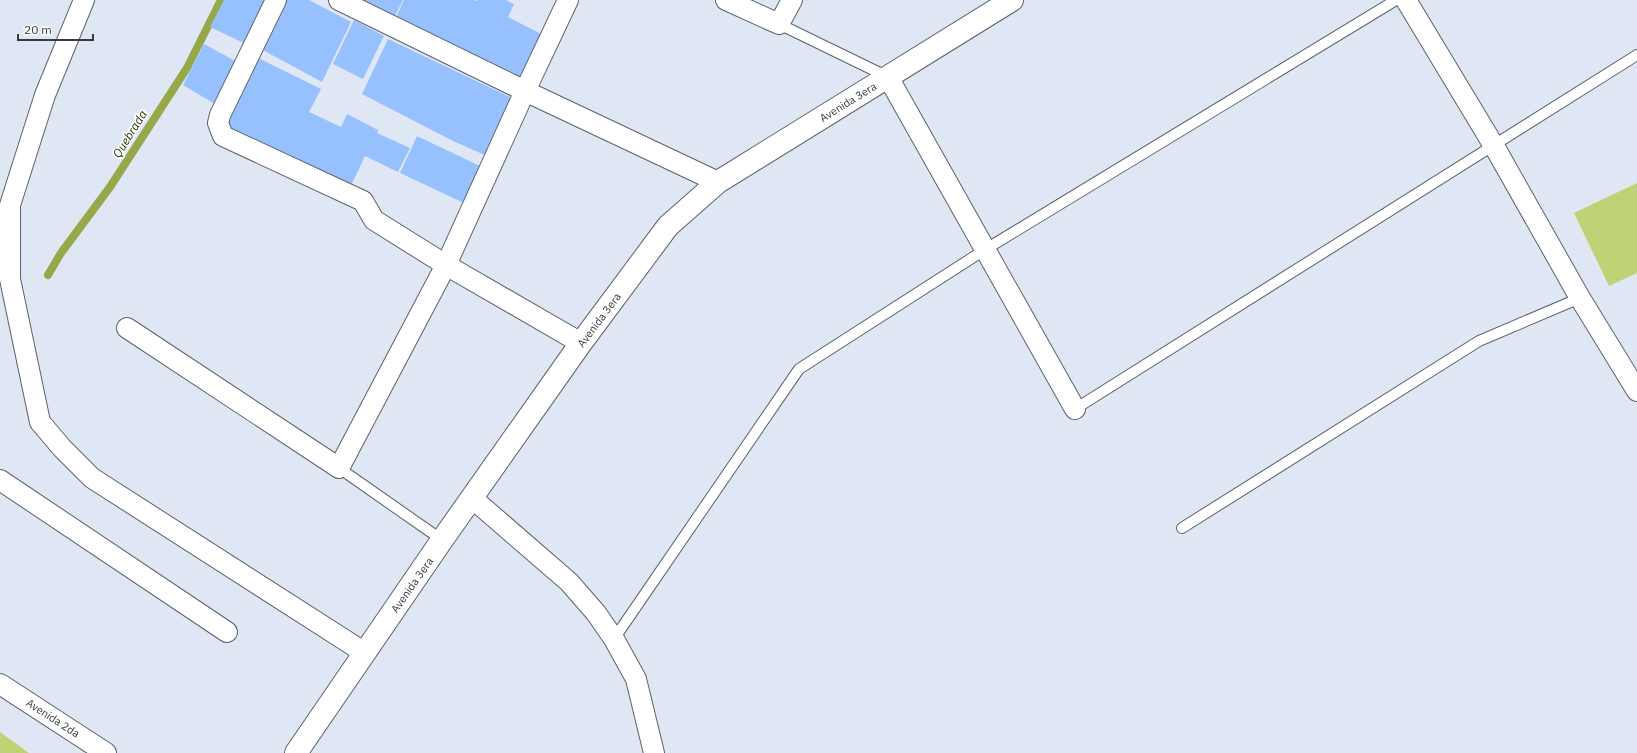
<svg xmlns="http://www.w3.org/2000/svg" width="1637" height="753" font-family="'IBM Plex Sans',sans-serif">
	<rect width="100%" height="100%" fill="#dfe7f4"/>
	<path fill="#bfd376" d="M1637,183V273L1609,286L1574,213Z
		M0,732L29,753H0Z"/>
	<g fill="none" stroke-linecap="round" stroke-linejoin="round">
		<path stroke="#96a849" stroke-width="8" d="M48,275L61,253L110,187L187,68L221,0"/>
	</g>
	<path fill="#97c1fe" d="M224,0H268L246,44L210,27Z
		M284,0H309L351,22L322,82L261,49Z
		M349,0H403L392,22Z
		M404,0H474L477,1L478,0H506L514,4L508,17L545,36L523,85L394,22Z
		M354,20L384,36L363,79L333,64Z
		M388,39L514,99L487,156L453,141L362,94Z
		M204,44L239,63L215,104L183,85Z
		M256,57L321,89L309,112L341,127L347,114L378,130L377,133L410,148L398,172L365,156L349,190L286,160L290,152L287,157L222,126Z
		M417,136L482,167L466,204L400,173Z"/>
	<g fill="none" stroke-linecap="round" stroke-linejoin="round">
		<defs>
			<path id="service" d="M779,24L888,77
				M1075,409L1637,55
				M339,468L442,540
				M1182,528L1479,341L1580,298
				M614,639L799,369L986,249L1396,0"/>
			<path id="minor" d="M84,0L45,95L10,205V279L40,422L62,448L92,478L365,653
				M276,0L220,115L218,123L223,136L363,201L374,220L446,265L581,343
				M339,0L525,91L718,182
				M726,0L779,24L792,0
				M1406,0L1494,146L1580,298L1637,391
				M888,77L1075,409
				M127,328L339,468L446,265L525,91L568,0
				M0,480L227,632
				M472,498L569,582L596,613L614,639L636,679L654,753
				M0,684L106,753"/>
			<path id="tertiary" d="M296,753L442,540L581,343L668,226L718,182L1012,0"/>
		</defs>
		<use href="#service" stroke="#5b626d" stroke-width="12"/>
		<use href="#minor" stroke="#5b626d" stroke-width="22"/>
		<use href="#tertiary" stroke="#5b626d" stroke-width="24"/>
		<use href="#service" stroke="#fff" stroke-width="10"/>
		<use href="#minor" stroke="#fff" stroke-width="20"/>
		<use href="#tertiary" stroke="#fff" stroke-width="22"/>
	</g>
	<g text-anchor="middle" stroke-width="3.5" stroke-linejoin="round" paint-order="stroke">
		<g font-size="11" fill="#36393e" stroke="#fff">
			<text transform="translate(848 102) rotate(-32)" y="4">Avenida 3era</text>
			<text transform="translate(599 320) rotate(-53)" y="4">Avenida 3era</text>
			<text transform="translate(412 585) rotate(-55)" y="4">Avenida 3era</text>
			<text transform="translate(53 718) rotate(33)" y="4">Avenida 2da</text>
		</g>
		<g font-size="12" font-style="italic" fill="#2e350d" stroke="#fff">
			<text transform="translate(130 134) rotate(-58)" y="4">Quebrada</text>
		</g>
	</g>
	<path d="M18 34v6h75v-6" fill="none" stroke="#36393e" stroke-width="2"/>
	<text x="24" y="34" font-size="12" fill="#36393e" stroke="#ffffff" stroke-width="3" paint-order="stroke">20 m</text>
</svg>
